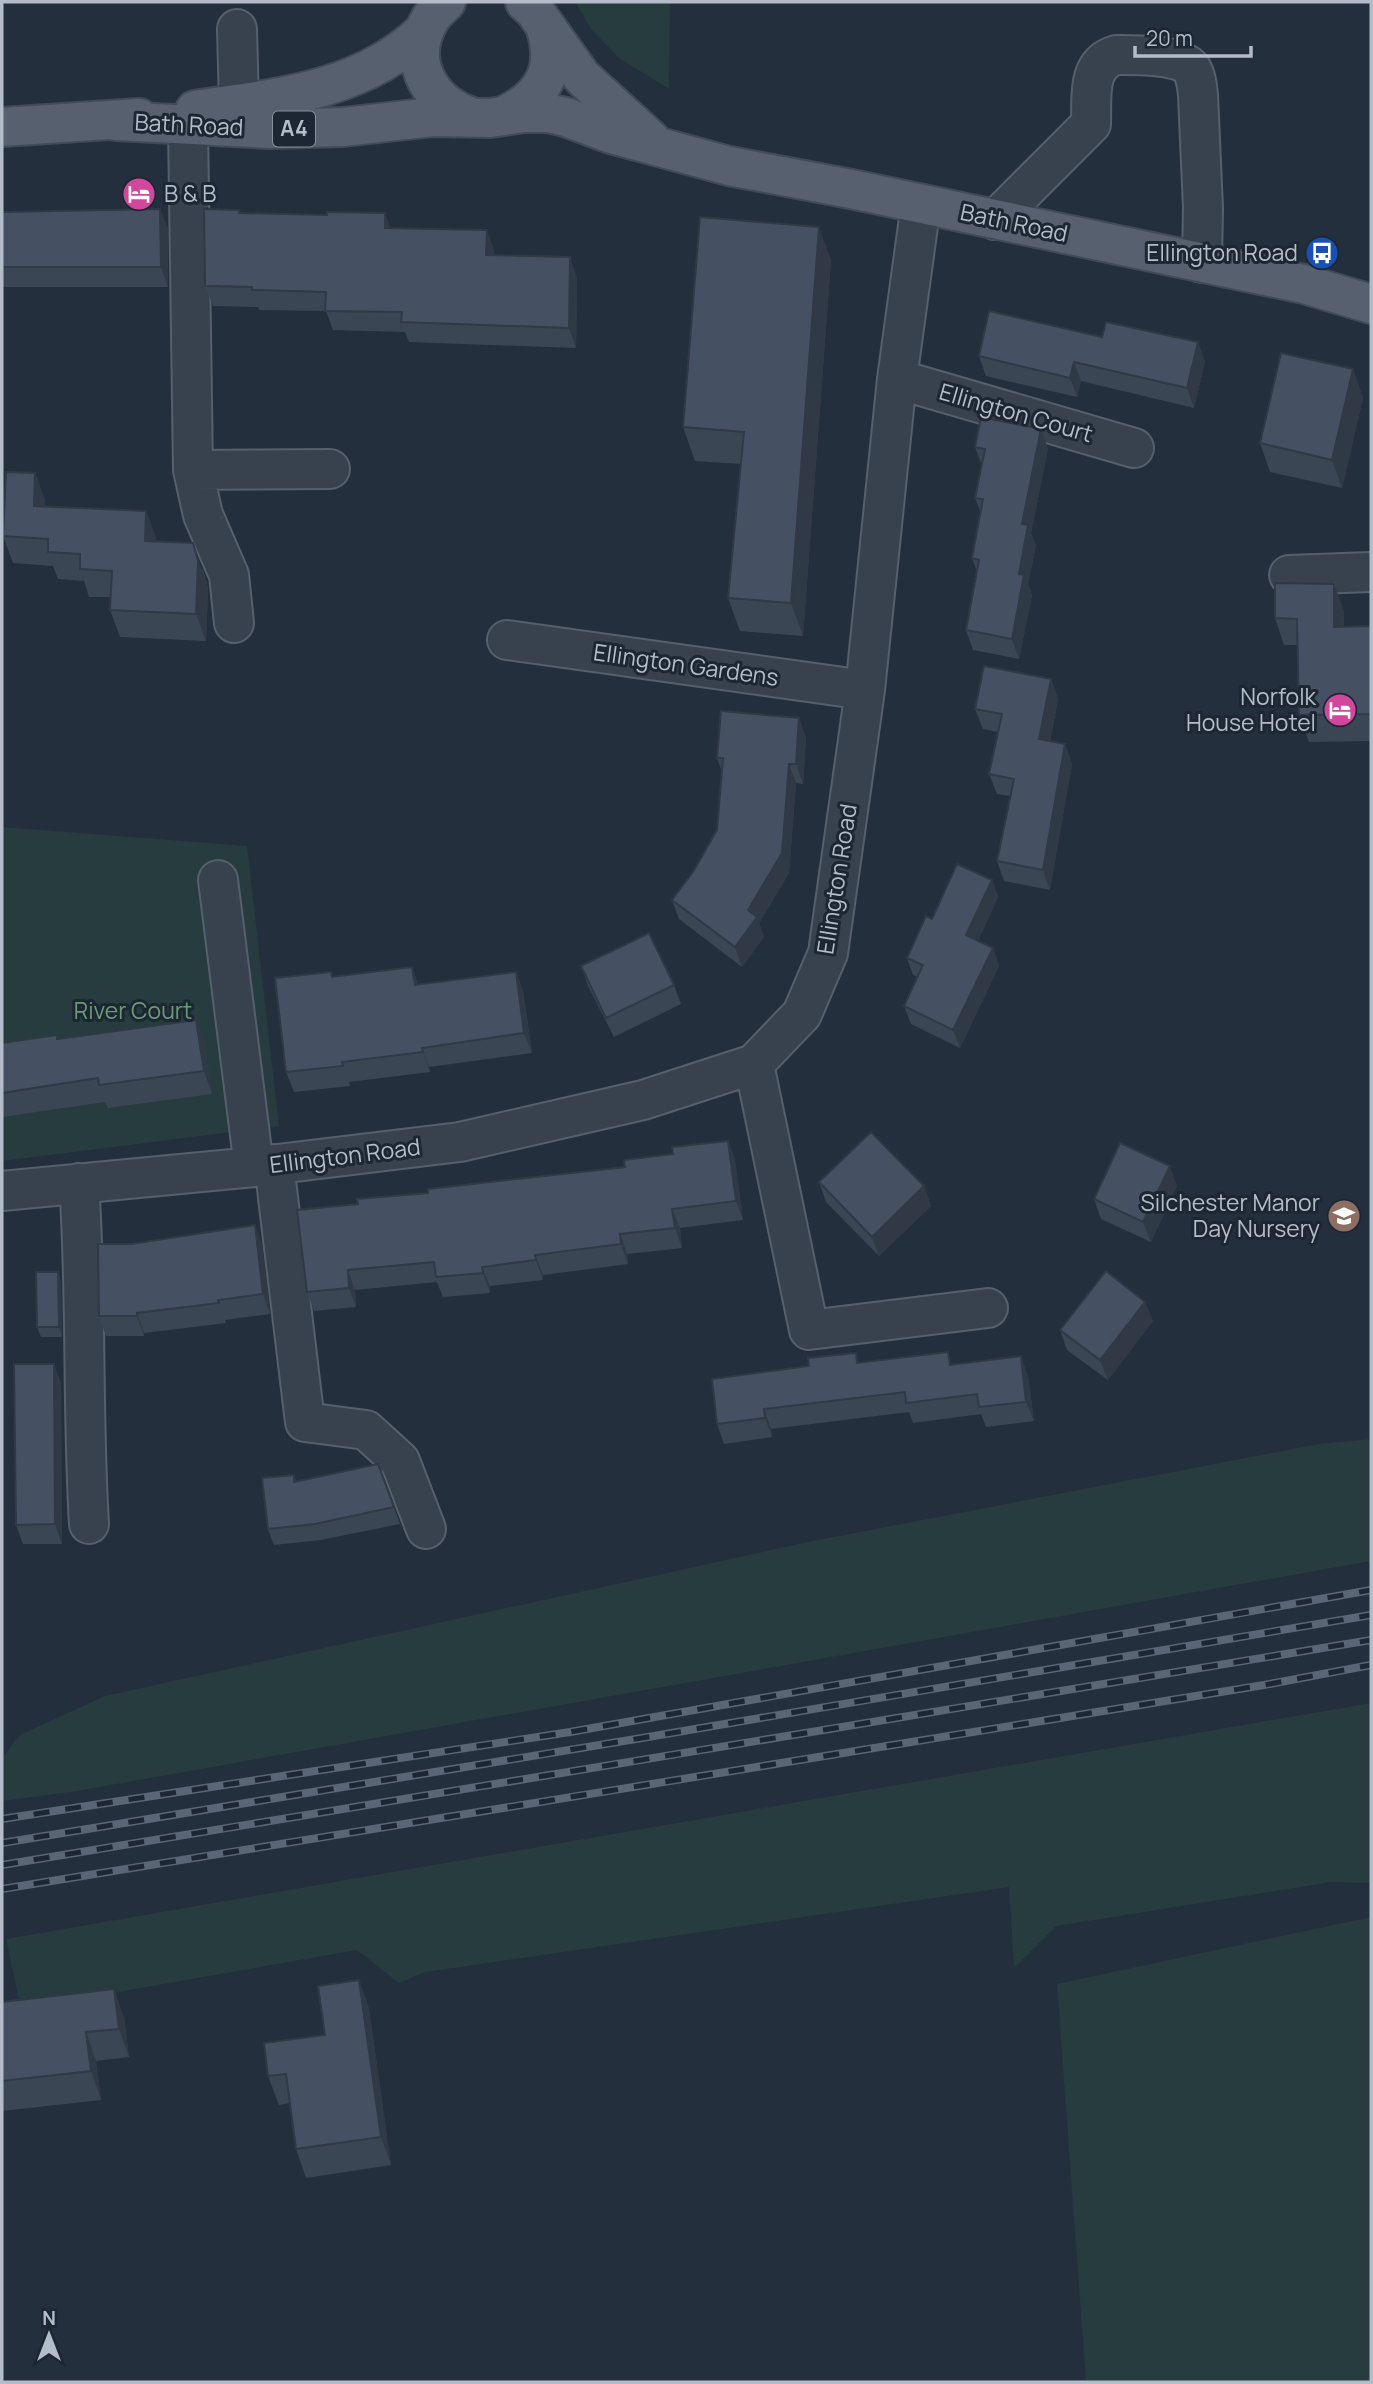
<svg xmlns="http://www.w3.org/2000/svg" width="1373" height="2384" font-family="Manrope,sans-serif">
	<rect width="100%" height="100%" fill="#242f3e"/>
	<path fill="#263c3f" d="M575,2H670L669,89L619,58L591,29Z
		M2,827L247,846L279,1126L2,1161Z
		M1371,1439V1561L77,1791L2,1801V1758L20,1735L105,1696L808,1542L1319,1444Z
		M1371,1703V1883L1331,1882L1056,1926L1014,1968L1009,1887L425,1972L399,1983L357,1950L21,2009L6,1939Z
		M1371,1917V2382H1086L1057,1984Z"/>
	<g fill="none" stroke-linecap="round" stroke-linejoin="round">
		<defs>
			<path id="minor" d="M237,29L239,104
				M188,126L193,470L330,469
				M995,220L1091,124C1092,98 1086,64 1116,55C1134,55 1180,54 1191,68C1196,76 1197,85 1198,95L1203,208L1202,263
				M897,379L1134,448
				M193,470L203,515L229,575L234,623
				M1289,575L1371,572
				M507,640L865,690
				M218,880L254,1167
				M754,1064L809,1330L988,1308
				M274,1164L305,1422L366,1430L400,1461L426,1529
				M79,1183C87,1297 82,1410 89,1524
				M2,1191L254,1167L460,1142L643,1100L754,1064L802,1014L828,953L865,690L897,379L921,204"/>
			<path id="major" d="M446,2C439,8 432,14 428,23C406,64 432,104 472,117
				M525,2L534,10L582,77L650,139
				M195,110C277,98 362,91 424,31
				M505,115C544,97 559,68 545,26
				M116,121L270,129L343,127L433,117L490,118L524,113H547L566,117L611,134L729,166L851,189L1304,284L1371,304
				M2,127L139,118"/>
		</defs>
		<use href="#minor" stroke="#565f6c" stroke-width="42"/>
		<use href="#major" stroke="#414a57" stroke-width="42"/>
		<use href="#minor" stroke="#38414e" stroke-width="38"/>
		<use href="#major" stroke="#56606e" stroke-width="38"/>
		<defs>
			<path id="rail" d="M2,1819L570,1732L1371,1590
				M2,1843L642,1738L1371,1615
				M2,1865L1371,1640
				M2,1889L1264,1685L1371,1665"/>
		</defs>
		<use href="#rail" stroke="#5a6575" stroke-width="8"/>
		<use href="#rail" stroke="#1d2633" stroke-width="5" stroke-dasharray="16" stroke-linecap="butt"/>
	</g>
	<path fill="#3b4654" d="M160,209L168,229V287H2V212Z
		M239,210L241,213L327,215L385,213L390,228L494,250V255L577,277L576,348L409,342L405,332L333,330L326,311L259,310L258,307L213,306L205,286Z
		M831,260L803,636L740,631L728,598L741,464L695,461L683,427Z
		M1102,337L1198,342L1205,362L1194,408L1081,381L1077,397L986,376L979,356Z
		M1353,369L1363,398L1342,488L1270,472L1260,443Z
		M1041,429L1048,449L1031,533L1036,545L1028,584L1032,595L1019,659L973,650L966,630L977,572L972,558L981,513L975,498L982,466L975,447Z
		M35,473L45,500V506L146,511L156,538V541L203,570L208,588L206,641L120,637L110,610L111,597H89L84,581L58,579L53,566L13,563L3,536Z
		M1344,611V627L1371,626V741L1309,742L1299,715L1297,645H1284L1275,618Z
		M1051,679L1058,699L1050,741L1065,744L1072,764L1050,890L1004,881L997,861L1010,796L997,794L989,774L998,732L983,729L975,709Z
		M799,718L806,738L803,784L796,783L789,873L759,923L764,937L742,967L679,919L672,900L693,872L717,830L722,772L717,758Z
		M992,880L998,897L978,941L993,948L999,966L960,1048L911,1024L904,1006L918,977L913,975L907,958L932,919Z
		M581,966L674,985L681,1004L614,1037L588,986Z
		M516,972L523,991L532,1053L429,1067L430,1072L349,1082L350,1086L294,1092L286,1072L333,977L419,985Z
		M196,1020L205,1044L212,1094L108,1108L105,1102L2,1117V1043L58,1039Z
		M728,1141L735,1160L743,1220L680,1228L682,1248L627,1254L628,1264L543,1275V1280L490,1286V1293L443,1297L437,1282L355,1290L356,1307L314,1311L307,1292L358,1204L428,1193L625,1167Z
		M819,1182L924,1186L931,1206L879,1256L826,1202Z
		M1177,1186L1151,1242L1101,1219L1094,1199Z
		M255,1225L262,1245L270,1314L225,1320L226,1323L144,1333V1336H106L99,1316L131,1244Z
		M58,1272L61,1282L62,1337H41L37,1327Z
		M1145,1302L1153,1321L1108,1380L1067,1350L1060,1330Z
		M859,1363L953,1365L1028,1376L1034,1421L986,1427L981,1414L913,1423L909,1412L771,1429L772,1437L724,1444L717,1424Z
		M54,1364L61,1384L62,1544H23L16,1525Z
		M378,1464L400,1524L321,1540L274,1545L268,1529L294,1475L296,1481Z
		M359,1980L369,2009L391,2165L306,2178L296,2149L290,2103L279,2105L268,2076L325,2035Z
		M2,2002L124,2017L129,2057L96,2061L101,2100L2,2111Z"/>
	<path fill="#303945" d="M160,209L168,229V287L161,267Z
		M385,213L392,233L385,228Z
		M819,227L831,260L803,636L791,603Z
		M487,230L494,250L493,275L486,255Z
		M570,257L577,277L576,348L569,328Z
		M1198,342L1205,362L1194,408L1187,388Z
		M1074,362L1081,381L1077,397L1070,378Z
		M1353,369L1363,398L1342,488L1332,460Z
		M1041,429L1048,449L1031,533L1036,545L1028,584L1032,595L1019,659L1012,639L1019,574L1022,524Z
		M35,473L45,500L44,533L34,506Z
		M146,511L156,538L155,568L145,541Z
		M193,543L208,588L206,641L196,614Z
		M1334,584L1344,611L1343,654L1334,627Z
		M1051,679L1058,699L1046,759L1039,739Z
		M799,718L806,738L803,784L796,764Z
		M1065,744L1072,764L1050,890L1043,870Z
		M789,764L796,783L789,873L759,923L764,937L742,967L735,947L748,910Z
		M992,880L998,897L973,953L966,935Z
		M993,948L999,966L960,1048L953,1030Z
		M412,967L419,986L415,985Z
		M516,972L523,991L532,1053L524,1033Z
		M196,1020L205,1044L212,1094L204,1071Z
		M422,1048L429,1067L430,1072L423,1052Z
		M728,1141L735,1160L743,1220L736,1201Z
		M1170,1166L1177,1186L1151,1242L1143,1222Z
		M924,1186L931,1206L879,1256L872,1237Z
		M672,1209L680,1228L682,1248L675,1228Z
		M255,1225L262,1245L270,1314L263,1294Z
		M620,1234L627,1254L628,1264L621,1244Z
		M535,1255L543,1275V1280L536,1260Z
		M482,1267L490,1286V1293L483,1273Z
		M348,1270L355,1290L356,1307L349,1288Z
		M58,1272L61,1282L62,1337L59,1327Z
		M1145,1302L1153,1321L1108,1380L1100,1360Z
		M137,1313L144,1333V1336L137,1316Z
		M1021,1356L1028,1376L1034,1421L1026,1402Z
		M54,1364L61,1384L62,1544L55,1524Z
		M764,1409L771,1429L772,1437L765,1418Z
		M359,1980L369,2009L391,2165L381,2137Z
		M114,1989L124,2017L129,2057L119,2029Z
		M86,2032L96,2061L101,2100L91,2071Z"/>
	<path fill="#455162" stroke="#303945" stroke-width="2" d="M160,209L161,267H2V212Z
		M204,209L239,210V213L327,215V212L385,213V228L487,230L486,255L570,257L569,328L401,322L402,312L325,311L326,292L252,290V287L205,286Z
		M700,217L819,227L791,603L728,598L744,432L683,427Z
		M989,311L1102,337L1106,322L1198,342L1187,388L1074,362L1070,378L979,356Z
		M1281,353L1353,369L1332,460L1260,443Z
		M981,417L1041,429L1022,524L1028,525L1019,574L1024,575L1012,639L966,630L979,560L972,558L983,499L975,498L985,449L975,447Z
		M6,472L35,473L34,506L146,511L145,541L193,543L198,561L196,614L110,610L112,571L80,569V554L48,552V539L3,536Z
		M1275,583L1334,584V627L1371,626V714L1299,715L1297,619L1275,618Z
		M984,666L1051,679L1039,739L1065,744L1043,870L997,861L1014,779L989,774L1002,714L975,709Z
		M721,711L799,718L796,764H789L782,853L748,910L757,917L735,947L672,900L693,872L717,830L723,758H717Z
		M957,864L992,880L966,935L993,948L953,1030L904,1006L923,965L907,958L926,916L932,919Z
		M649,933L674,985L606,1018L581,966Z
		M412,967L415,985L516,972L524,1033L422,1048L423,1052L342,1062L343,1066L286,1072L275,978L331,972L332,977Z
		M196,1020L204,1071L99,1085L98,1078L2,1093V1043L57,1035V1039Z
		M871,1132L924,1186L872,1237L819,1182Z
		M728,1141L736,1201L672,1209L675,1228L620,1234L621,1244L535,1255L536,1260L482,1267L483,1273L436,1277L434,1262L348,1270L349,1288L307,1292L297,1210L358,1204L357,1199L428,1193V1189L625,1167L624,1160L673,1154L672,1147Z
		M1120,1143L1170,1166L1143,1222L1094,1199Z
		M255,1225L263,1294L218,1300L219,1303L137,1313V1316H99L98,1244H131Z
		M1106,1271L1145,1302L1100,1360L1060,1330Z
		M36,1272H58L59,1327H37Z
		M948,1352L950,1365L1021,1356L1026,1402L979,1407L977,1394L906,1403L905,1392L764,1409L765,1418L717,1424L712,1379L809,1366L808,1358L856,1353L857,1363Z
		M14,1364H54L55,1524L16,1525Z
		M378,1464L394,1507L315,1524L268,1529L262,1478L294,1475V1482Z
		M359,1980L381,2137L296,2149L286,2074L268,2076L264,2043L325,2035L318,1986Z
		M114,1989L119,2029L86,2032L91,2071L2,2081V2002Z"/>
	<defs>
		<symbol id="hotel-disc" viewBox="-11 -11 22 22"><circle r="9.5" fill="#d1479c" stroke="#1d2633"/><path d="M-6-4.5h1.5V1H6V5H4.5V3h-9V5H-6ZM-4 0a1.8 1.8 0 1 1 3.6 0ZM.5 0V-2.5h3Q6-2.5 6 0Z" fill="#fff"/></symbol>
		<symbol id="bus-disc" viewBox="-11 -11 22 22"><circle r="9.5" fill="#1a4fb4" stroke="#1d2633"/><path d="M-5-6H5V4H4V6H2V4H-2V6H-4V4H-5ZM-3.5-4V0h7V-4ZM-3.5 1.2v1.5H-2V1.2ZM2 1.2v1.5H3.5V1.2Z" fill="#fff"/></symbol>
		<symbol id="school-disc" viewBox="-11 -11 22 22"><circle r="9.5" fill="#8d6e63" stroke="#1d2633"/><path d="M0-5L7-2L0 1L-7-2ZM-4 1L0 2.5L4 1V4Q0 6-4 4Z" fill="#fff"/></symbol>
	</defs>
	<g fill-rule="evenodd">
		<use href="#hotel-disc" x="120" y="175" width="38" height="38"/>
		<use href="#bus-disc" x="1303" y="234" width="38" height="38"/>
		<use href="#hotel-disc" x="1321" y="691" width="38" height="38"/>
		<use href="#school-disc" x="1325" y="1197" width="38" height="38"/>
	</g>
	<g text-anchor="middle" stroke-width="6" stroke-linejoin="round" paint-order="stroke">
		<rect fill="#1d2633" stroke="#878f9c" stroke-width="2" x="273" y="111.5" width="42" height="35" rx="5"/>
		<g font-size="21" font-weight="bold" fill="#b4bcc9">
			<text x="294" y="136">A4</text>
		</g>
		<g font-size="23" fill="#b4bcc9" stroke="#1d2633">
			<text transform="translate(189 125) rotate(3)" y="8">Bath Road</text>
			<text transform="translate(1014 223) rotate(12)" y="8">Bath Road</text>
			<text transform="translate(1016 413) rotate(16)" y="8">Ellington Court</text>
			<text transform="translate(686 665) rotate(8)" y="8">Ellington Gardens</text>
			<text transform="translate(837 879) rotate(-81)" y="8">Ellington Road</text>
			<text transform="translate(345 1156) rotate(-7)" y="8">Ellington Road</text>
		</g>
		<g font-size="23" fill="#b4bcc9" stroke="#1d2633" text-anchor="end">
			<text x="164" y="202" text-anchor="start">B &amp; B</text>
			<text x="1298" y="261">Ellington Road</text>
			<text x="1316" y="705">Norfolk<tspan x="1316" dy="26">House Hotel</tspan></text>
			<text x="1320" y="1211">Silchester Manor<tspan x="1320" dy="26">Day Nursery</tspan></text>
		</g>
		<g font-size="23" fill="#6b9a76" stroke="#1d2633">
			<text x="133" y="1019">River Court</text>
		</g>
	</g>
	<rect width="1373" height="2384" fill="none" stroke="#b4bcc9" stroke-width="7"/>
	<g transform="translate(49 2335)" stroke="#1d2633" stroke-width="5" paint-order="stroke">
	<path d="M0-5L12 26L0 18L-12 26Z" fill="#b4bcc9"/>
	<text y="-10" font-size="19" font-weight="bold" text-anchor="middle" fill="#b4bcc9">N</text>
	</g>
	<path d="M1135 46v10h116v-10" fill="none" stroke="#b4bcc9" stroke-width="3.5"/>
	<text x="1146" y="46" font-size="21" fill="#b4bcc9" stroke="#1d2633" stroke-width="5" paint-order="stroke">20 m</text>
</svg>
